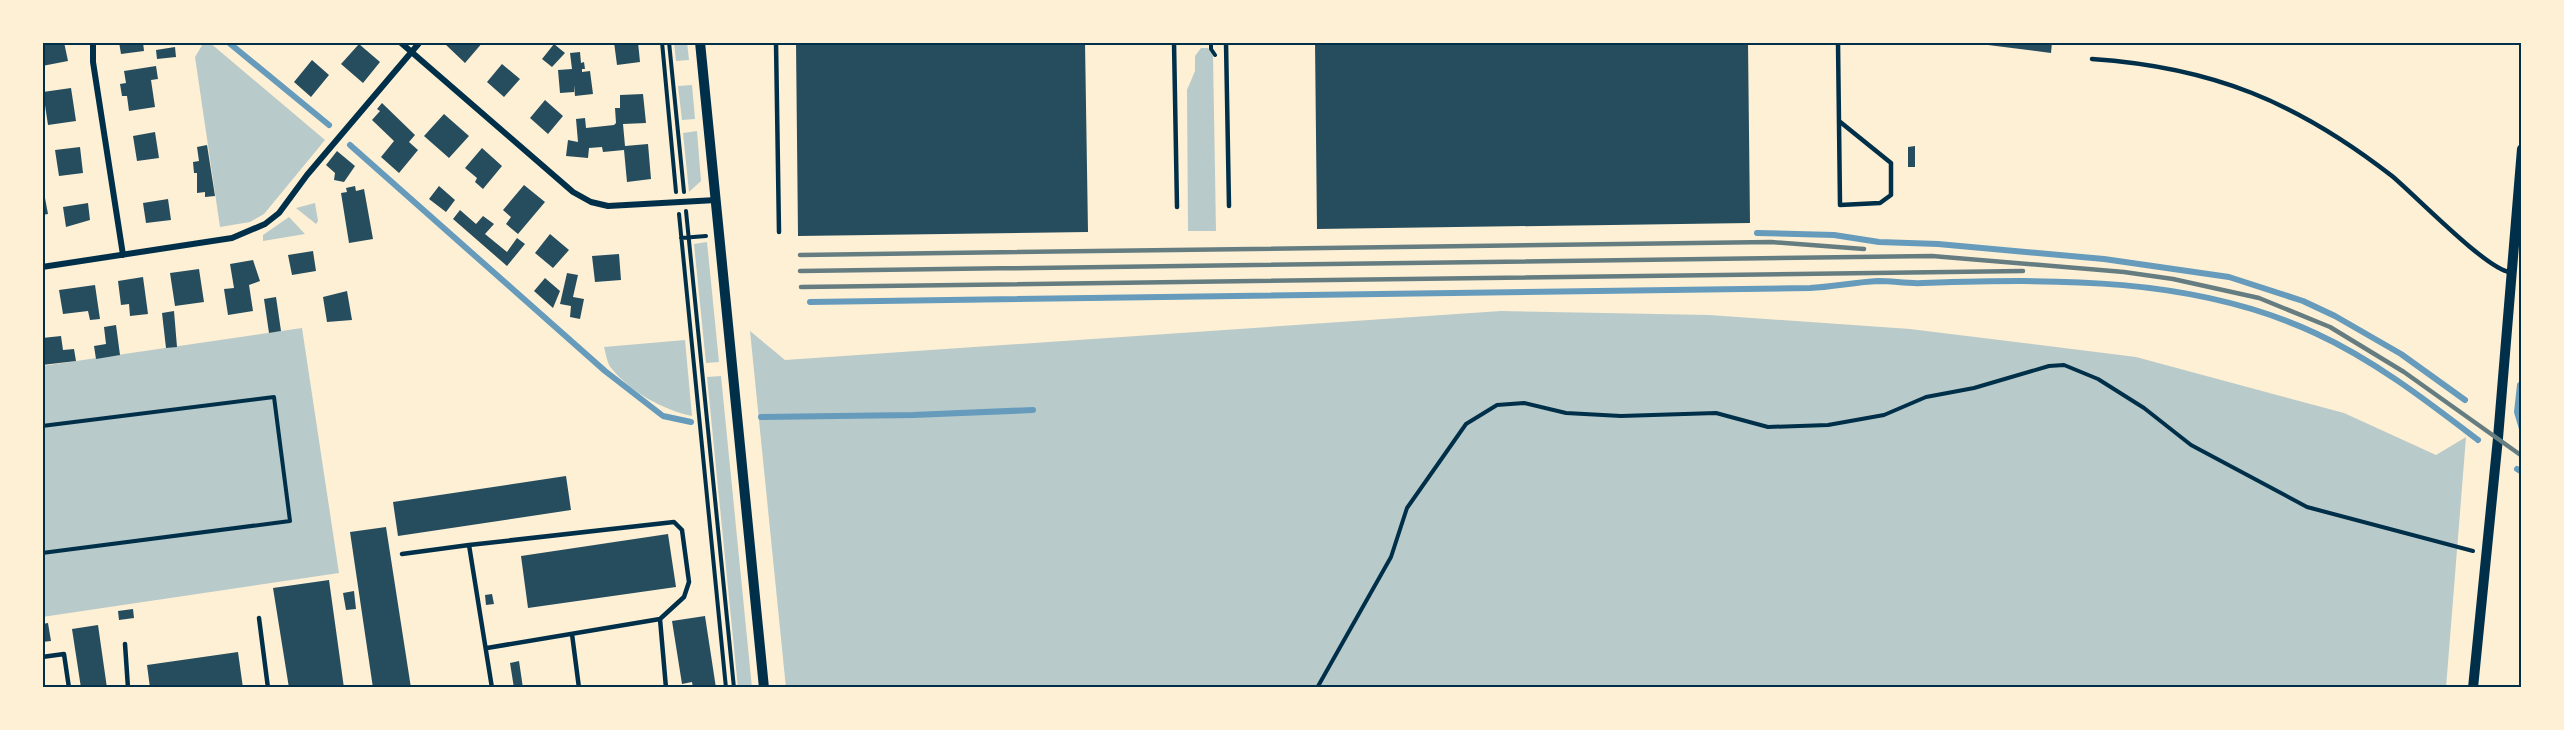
<svg xmlns="http://www.w3.org/2000/svg" width="2564" height="730" font-family="Karla,sans-serif">
	<rect width="100%" height="100%" fill="#fdf0d5"/>
	<path fill="#b9caca" d="M204,42H209L325,140L264,214L250,222L220,227L195,57Z
		M674,42H687L689,60L676,61Z
		M1201,48H1208L1213,56L1216,231H1188L1187,90L1195,71V56Z
		M692,85L695,119L682,120L678,86Z
		M697,131L701,181L689,192L683,133Z
		M315,203L318,221L316,224L296,208Z
		M289,217L305,234L263,241V235Z
		M707,242L719,362L706,363L694,244Z
		M1501,311L1709,315L1910,329L2136,357L2344,413L2436,455L2466,437L2446,688H786L750,331L785,360Z
		M302,328L339,573L42,617V366Z
		M685,340L692,416C663,410 631,392 612,369C607,364 606,354 604,347Z
		M721,376L752,688H738L707,377Z"/>
	<g fill="none" stroke-linecap="round" stroke-linejoin="round">
		<path stroke="#669bbc" stroke-width="6" d="M228,42L329,125
			M350,145L605,371L663,416L691,422
			M1757,233L1834,235L1879,242L1938,244L2104,259L2229,277L2303,301L2335,316L2401,354L2465,400
			M810,302L1810,288C1833,287 1855,282 1878,281C1893,281 1908,284 1923,283C2055,279 2193,276 2315,333C2374,360 2427,401 2478,440
			M2520,385L2517,412L2522,429
			M761,417L913,415L1033,410
			M2517,469L2522,472"/>
	</g>
	<path fill="#264d5e" d="M42,42H64L68,61L42,66Z
		M119,42H143L144,51L121,54Z
		M447,42H483L465,63L445,44Z
		M614,42H638L640,62L617,65Z
		M796,42H1085L1088,232L798,236Z
		M1315,42H1748L1750,223L1317,229Z
		M1964,42H2052L2051,53Z
		M359,44L380,62L363,83L341,64Z
		M554,44L565,53L552,67L542,59Z
		M175,47L176,57L157,59L156,50Z
		M580,52L581,63L584,62L585,69H582V72L590,71L593,94L575,96L574,85V92L560,93L558,70L572,69L570,53Z
		M312,60L329,75L311,97L294,82Z
		M502,64L520,79L504,97L487,82Z
		M156,66L158,79L151,80L155,107L129,111L127,96H122L120,84L126,83L124,71Z
		M71,88L76,121L48,125L43,92Z
		M643,94L646,123L623,124L625,146L648,144L651,179L627,182L624,150L603,152L602,147L589,148L588,158L566,156L568,140L578,142L576,119L585,118L586,128L614,125L616,123L615,108H620V95Z
		M545,100L563,116L548,134L530,118Z
		M382,103L415,135L409,142L418,150L399,173L381,157L394,141L372,120L380,111L377,109Z
		M444,114L469,136L449,158L424,136Z
		M155,132L159,158L137,161L133,136Z
		M207,145L215,196L205,197V192L197,193V173H194L193,162L199,161L197,147Z
		M1915,146V167H1908V147Z
		M80,147L83,173L59,176L55,150Z
		M482,148L502,166L483,189L475,182L477,178L465,168Z
		M337,151L355,166L344,182L334,180L335,173L326,165Z
		M42,182L48,214L42,215Z
		M524,185L545,202L518,234L506,224L511,217L503,210Z
		M355,186L356,191L364,189L373,239L349,243L341,193L347,192L346,188Z
		M439,186L455,200L446,212L429,199Z
		M168,199L171,220L146,223L143,203Z
		M88,203L90,220L66,227L63,207Z
		M460,210L476,224L483,216L494,224L485,234L507,252L517,238L525,244L507,266L453,219Z
		M550,234L569,250L553,268L535,253Z
		M313,251L316,271L292,275L288,255Z
		M619,254L621,280L595,282L592,256Z
		M253,260L260,281L249,285L253,311L228,315L224,289L234,288L230,264Z
		M199,269L204,302L175,306L170,273Z
		M567,273L578,275L573,297L584,299L580,319L570,317L571,306L560,304Z
		M143,277L148,314L130,316L129,304L121,305L118,281Z
		M545,278L560,291L553,308L534,291Z
		M95,285L100,319L90,320L88,311L63,314L59,290Z
		M347,291L352,320L327,322L323,297Z
		M276,297L281,331L269,333L264,299Z
		M174,311L177,347L166,348L162,313Z
		M116,325L120,355L96,359L94,346L106,344L104,327Z
		M61,336L63,350L74,349L76,361L42,365V338Z
		M566,476L571,510L398,536L393,502Z
		M386,527L411,688H373L350,532Z
		M668,534L676,587L528,608L521,556Z
		M329,580L344,688H289L273,588Z
		M354,591L356,609L346,610L343,593Z
		M492,594L494,604L486,605L485,595Z
		M133,609L134,618L119,620L118,611Z
		M705,616L716,688H693L692,682L682,684L672,621Z
		M48,623L51,641L42,642V624Z
		M98,625L107,688H81L72,629Z
		M238,652L243,688H150L147,665Z
		M519,661L523,688H514L510,663Z"/>
	<g fill="none" stroke-linecap="round" stroke-linejoin="round">
		<path stroke="#003049" stroke-width="4" d="M662,42L676,192
			M669,42L684,192
			M1211,42V49L1215,55
			M686,211L734,688
			M679,214L726,688
			M681,238L706,236
			M42,426L274,397L290,521L42,553
			M1317,688L1391,557L1407,508L1466,424L1497,405L1524,403L1566,413L1621,416L1716,413L1768,427L1828,425L1884,415L1926,397L1974,388L2049,366L2064,365L2098,379L2144,408L2191,445L2307,507L2473,551"/>
		<path stroke="#003049" stroke-width="4.5" d="M776,42L779,232
			M1174,42L1177,207
			M1226,42L1229,206
			M1838,42L1840,205L1880,203L1891,195V163L1839,121
			M2092,59C2212,67 2297,102 2392,176C2416,196 2487,270 2510,272
			M402,554L469,545
			M259,618L268,688
			M660,619L666,688
			M572,634L579,688
			M125,644L128,688
			M487,648L660,619L684,597L689,582L682,530L674,522L469,545L492,688
			M42,657L64,654L69,688"/>
		<path stroke="#003049" stroke-width="6" d="M93,42V62L123,255
			M400,42L573,192L591,202L608,206L716,200
			M42,267L232,238L265,224L279,213L307,175L420,42"/>
		<path stroke="#003049" stroke-width="10" d="M700,42L764,688
			M2473,688L2498,438L2522,149"/>
		<path stroke="#657d81" stroke-width="4.5" d="M800,255L1771,242L1864,249
			M800,271L1932,256L2124,272L2173,279L2259,298L2330,327L2404,372L2522,456
			M801,287L2023,271"/>
	</g>
	<rect width="2564" height="730" fill="none" stroke="#fdf0d5" stroke-width="87"/>
	<rect x="44" y="44" width="2476" height="642" fill="none" stroke="#003049" stroke-width="2"/>
</svg>
